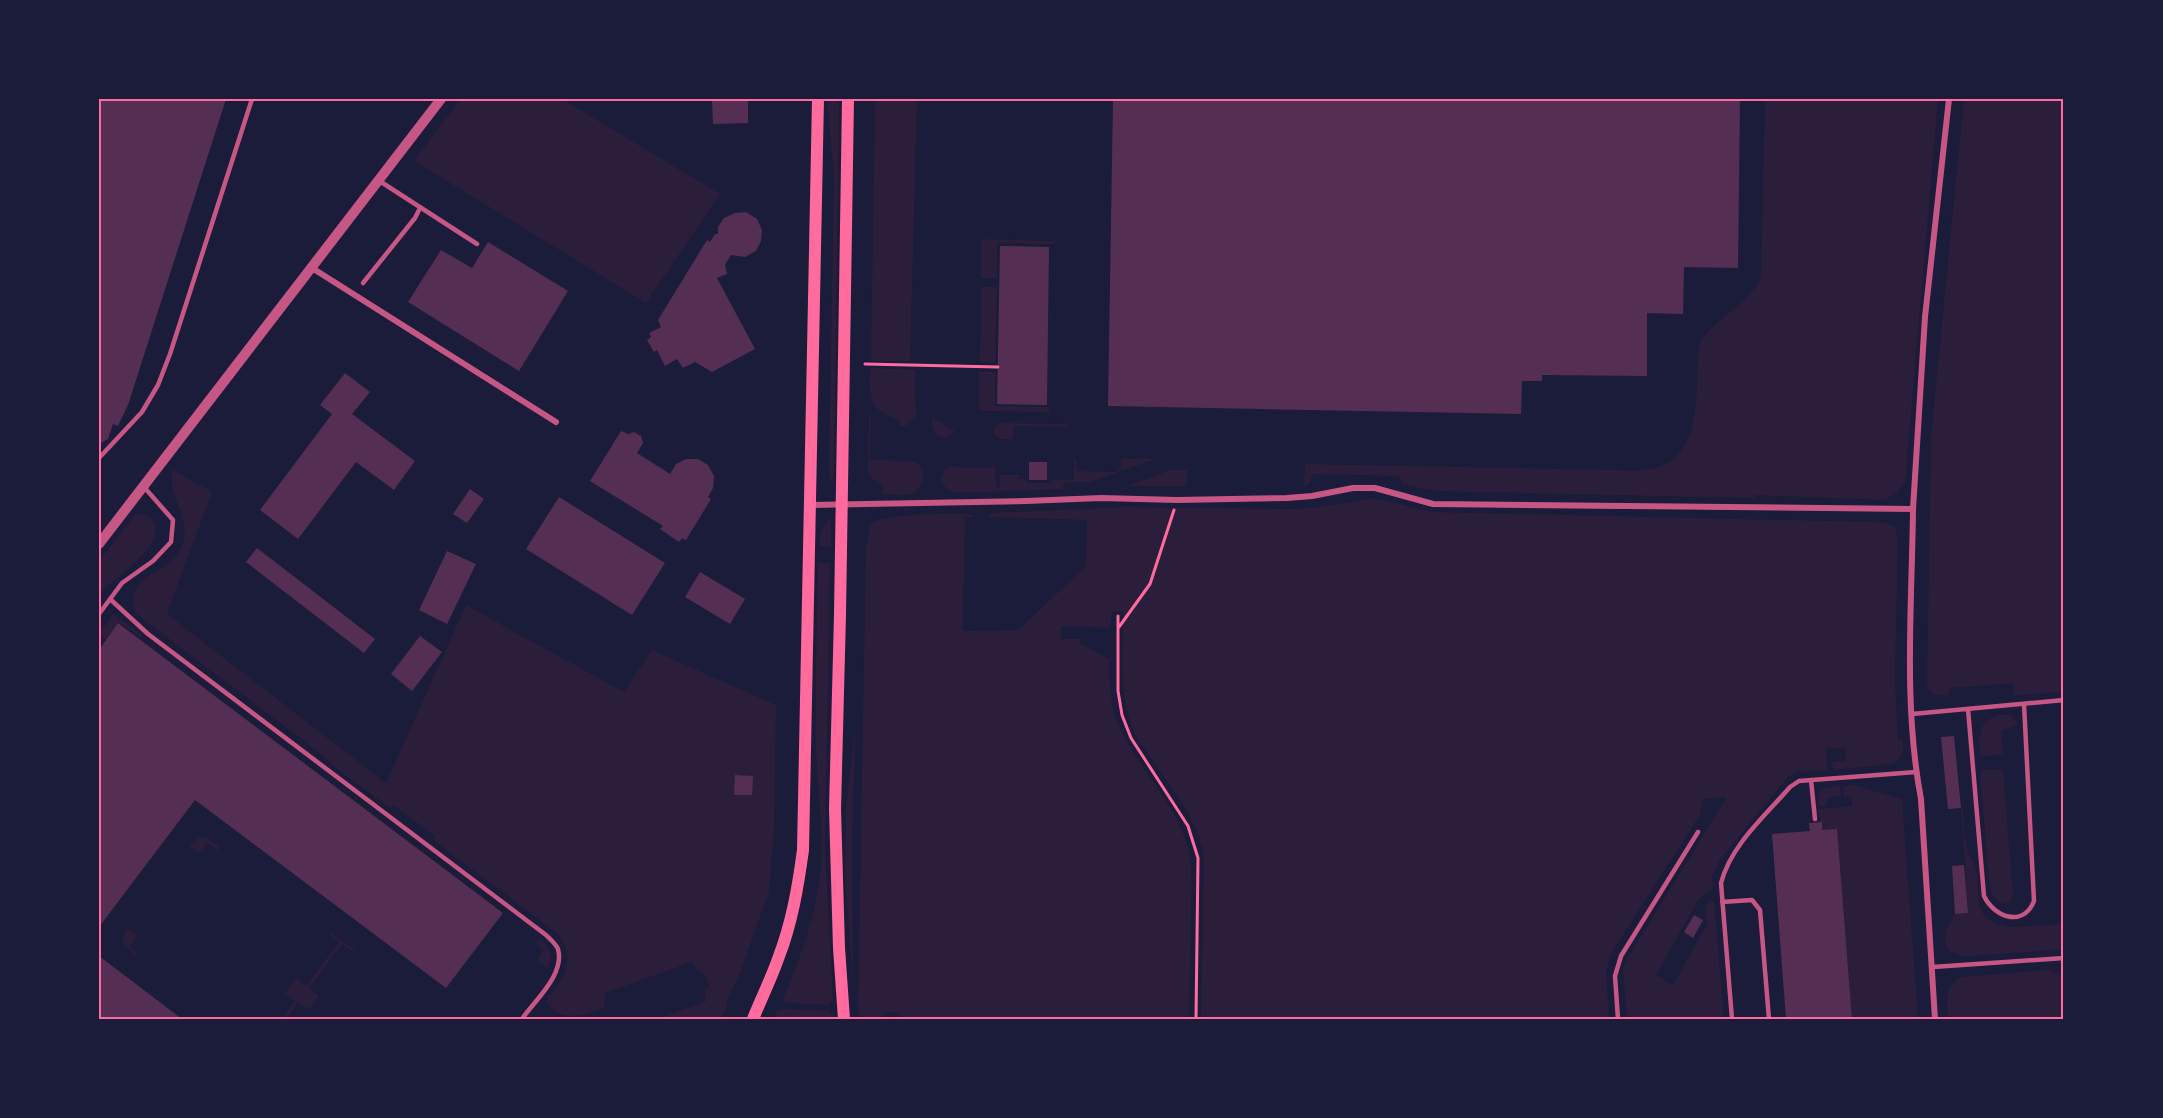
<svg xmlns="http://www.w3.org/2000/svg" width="2163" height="1118" font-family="Inter,sans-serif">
	<rect width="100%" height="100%" fill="#1b1b3a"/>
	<path fill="#2a1e3b" d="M461,99H562L720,194L646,303L414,161Z
		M827,99L839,100L834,477L832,482L830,481L829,467L834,178Z
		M875,99H917L910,361H875L871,357Z
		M1765,99H1938L1905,482L1898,492L1885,500L1755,495V498L1434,491L1403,484L1398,476L1313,474L1309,484L1304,487L1305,464L1610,470C1626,470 1646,472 1661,466C1704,449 1695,383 1699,345C1714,317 1749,306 1761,276Z
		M1964,99H2064V691L2014,696L2013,683L1949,688V695C1938,695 1930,696 1927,685L1931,435Z
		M981,239L1059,241V242L1052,244L997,243V278H981Z
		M981,287H997L995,362H980Z
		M872,368L915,370L916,416L907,425L900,427V420C869,411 869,398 870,370Z
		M979,372H995V406L1049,407V412L982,411L979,409Z
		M869,413L871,415L870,459L916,462C926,468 924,484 916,492L907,495L882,494L883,487L872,478L868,471Z
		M932,417L955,431L946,438L937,436L932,428Z
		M999,423L1065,424L1069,427L1014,426L1013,439H1000L994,435L993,428Z
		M1074,459H1076L1077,471L1115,472L1121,469V459H1156L1090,482H1065L1062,489L957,493L947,490L941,479L944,470L949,467L991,468L995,463L996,488H1000V475H1018V479H1026L1027,483H1052V480H1074Z
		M172,469L212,492L167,614L386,783L466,605L624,692L652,650L776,705L774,832L769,891L739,976L727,1000L726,1010L720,1019H658L706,1001L705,990L709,986L704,973L697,971L692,962L605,993L604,1008C583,1015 560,1024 546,1001C565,977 577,961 557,933L433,840L435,836L393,805L390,808L341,772L316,750L135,613C124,572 166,577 180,550C195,524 167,496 172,469Z
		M1170,470H1187L1186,486H1127Z
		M1369,499L1384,500L1431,512L1874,522L1886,523L1895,527L1898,538L1895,677L1898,740H1903C1904,751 1903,759 1892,764L1833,770L1832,762L1846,761L1845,748L1826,749L1827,770L1797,772L1787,778L1721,858L1712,876L1713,889L1698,900L1656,975L1673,985L1707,924L1705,906L1714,900L1724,1019H1627L1623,969L1627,959L1727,797L1703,799L1700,815L1612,952L1606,970L1609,1019H1201L1204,856C1197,816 1170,788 1149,755C1144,748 1138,740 1134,732C1118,695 1123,652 1123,613L1112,611L1110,628L1061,626V639H1080V643L1109,659C1110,678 1109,700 1116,718C1132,762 1171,796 1186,841C1194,864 1191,890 1191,914C1190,949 1190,984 1189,1019H900L899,1012L884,1013V1019H860L858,1004L866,547L871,523C882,515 957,511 972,515L973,517H965L963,631L1018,630L1086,566L1087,520L988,517L991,513L1126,507L1289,509L1312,508Z
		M140,514C148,515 152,517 155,524C164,547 113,579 99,594V561L134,516Z
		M829,518L831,519V547L819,546L820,532Z
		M818,563H830L825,850L833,1001L829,1002V1005L785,1003L782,1001C801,957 817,913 821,865C824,824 816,783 816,741C815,682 817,622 818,563Z
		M113,614L141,634V638L119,622L106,640L99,635Z
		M2000,715H2010L2019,724L2001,731L2003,755L1980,756C1978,736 1978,720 2000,715Z
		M855,731L852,847L853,986L845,873L846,809Z
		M2003,769L2013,896L2006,905L1998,901L1990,891L1980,774L1983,770Z
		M1853,785L1902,799L1918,1018L1852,1019L1818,809L1852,806L1851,796H1844L1843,786Z
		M1840,786L1841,796L1827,798V803L1824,806H1818C1817,786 1823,788 1840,786Z
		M1963,807C1964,820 1963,836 1967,849C1968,855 1973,860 1975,866C1983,893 1967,919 2009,927L2064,924V949L1959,957V954L1949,952C1941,937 1947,926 1955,914L1968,912L1961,808Z
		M204,837L218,846V851L207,843L199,853L189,846L196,839Z
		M127,928L138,936L130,946L139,955H136L123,944V936Z
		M331,933L353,948V952L342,944L309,988L319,996L309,1010L298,1003L286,1019H282L295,1001L285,993L296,978L306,986L339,942L329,934Z
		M540,939C550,948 554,956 547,968L537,960L544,950L534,943Z
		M2048,970L2053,971L2064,979V1019H1949C1947,1002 1943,986 1961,977Z
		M783,1009L830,1011V1014H834L835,1019H774L777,1011Z"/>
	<path fill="#542f53" d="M99,99H226L128,405L118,426L113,424L108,439L99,444Z
		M1113,99H1740L1738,268L1684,267L1683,314L1647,313V376L1542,375V381H1522L1521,414L1108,406Z
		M712,100H748V123L713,124Z
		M746,212L757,219L762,230L761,241L756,251L745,257L731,255L725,265L727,274L717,278L755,349L712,372L695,362L683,368L677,359L665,366L657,350L654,352L647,340L651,337L649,333L661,327L658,320L707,240L710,242L715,234H718V227L724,218L735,213Z
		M488,242L568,291L519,371L408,302L441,250L472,268Z
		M1000,246L1049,247L1047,405L997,404Z
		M345,373L370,392L352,414L415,461L394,490L356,462L298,539L260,510L332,414L320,405Z
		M621,431L628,434L634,432L641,436L643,443L637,453L670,474L676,464L686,459H698L708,465L714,476L713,488L708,497L711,499L686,540L682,538L679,542L660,529L663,526L590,481Z
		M1029,462H1047V480H1029Z
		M470,489L484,499L467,523L453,514Z
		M559,497L665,563L632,615L526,549Z
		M257,548L375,639L364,653L246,562Z
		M447,551L476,564L447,624L419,610Z
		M700,572L745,599L730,624L685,597Z
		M118,623L503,913L446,988L195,800L99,927V650Z
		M420,636L442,652L412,691L391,674Z
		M1954,736L1961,808L1948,809L1941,737Z
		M735,775L753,776L752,795H734Z
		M1822,822V830L1837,829L1852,1019H1786L1772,834L1810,831L1809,823Z
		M1964,865L1968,913L1955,914L1952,866Z
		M1694,915L1703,920L1693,938L1684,932Z
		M99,956L157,1000L182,1019H99Z"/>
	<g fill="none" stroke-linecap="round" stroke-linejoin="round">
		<path stroke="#ff6b9d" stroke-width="3" d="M865,364L998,367
			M1118,616V691L1122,715L1131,738L1188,826L1198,858L1196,1019
			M1119,627L1150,584L1174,510"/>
		<path stroke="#c65784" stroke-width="4.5" d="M378,180L477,244
			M363,283L415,218L420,208
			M99,458L142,412L158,385L170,354L252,99
			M110,599L148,634L546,935C550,939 556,944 558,949C565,975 535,1000 522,1019
			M99,614L122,583L153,561L171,542L173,520L144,487
			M1968,709L1984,896C1994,917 2023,928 2034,901L2024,704
			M1912,714L2064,700
			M1811,780L1815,819
			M1722,902L1752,900L1760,910L1769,1019
			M1933,967L2064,958
			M1618,1019L1615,976L1621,956L1698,832
			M1732,1019L1721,883C1731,845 1765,816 1790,787L1799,781L1916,772"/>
		<path stroke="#c65784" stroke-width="6" d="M312,268L556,422
			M810,505L1026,501L1101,498L1177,500L1287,498L1312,496L1353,488H1375L1433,504L1913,509L1925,317L1949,99
			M1913,509C1912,605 1903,704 1921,799L1935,1019"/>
		<path stroke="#c65784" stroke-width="10" d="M99,544L441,99"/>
		<path stroke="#ff6b9d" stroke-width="12" d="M753,1019C761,999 771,979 778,959C792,923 798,887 803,850L818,99
			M844,1019L839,948L835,809L840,615L848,99"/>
	</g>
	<rect width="2163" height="1118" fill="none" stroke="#1b1b3a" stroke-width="201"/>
	<rect x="100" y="100" width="1962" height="918" fill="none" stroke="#ff6b9d" stroke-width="2"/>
</svg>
